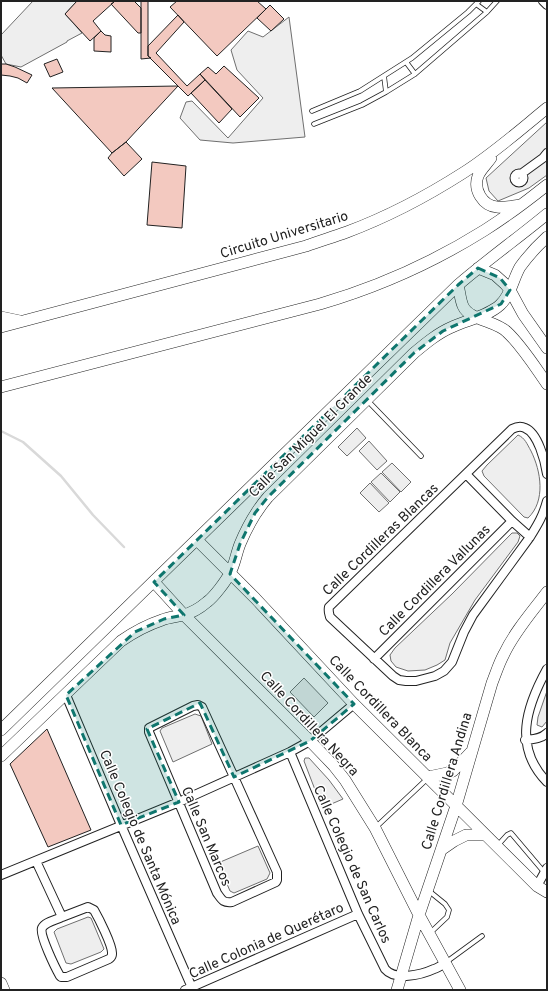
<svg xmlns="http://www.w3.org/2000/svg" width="548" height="991" font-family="Overpass,sans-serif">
	<rect width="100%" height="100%" fill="#fff"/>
	<path fill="#eee" stroke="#6f6f6f" d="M33,1H77L65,14L82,33L67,41V42L21,67L6,64L1,55V35Z
		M289,17L305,137L233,143L200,140L180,118L186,102L192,101L228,138L263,98L237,70L231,50L248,31L263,37Z
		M547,122V175L529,188L498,201L489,191L486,178Z
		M357,428L366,438L347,456L338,447Z
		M518,435C525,438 527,444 531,451C541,471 546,501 528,518L524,517L484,476L482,471L487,465Z
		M369,441L387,461L377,470L359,451Z
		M392,463L411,482L401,492L382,472Z
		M381,473L400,492L390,502L371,482Z
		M370,483L389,503L379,512L360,493Z
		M512,533H517L520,536L518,542L475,600L450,643L445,660L437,665L425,670L408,671L396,667L391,661L390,655L395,648L452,594Z
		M304,678L328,703L314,717L290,692Z
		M547,691V721L542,727L537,725L538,717Z
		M195,714L201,716L212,744L173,762L160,731L162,728Z
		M305,758H309L329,780L343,799L322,808L304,761Z
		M258,846L270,873L267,879L234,893L230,891L218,863Z
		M88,917L91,918L104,949L101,952L71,964L66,963L54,932L57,929Z"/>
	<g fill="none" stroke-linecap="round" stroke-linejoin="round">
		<path stroke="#d9d9d9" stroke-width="2.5" d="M1,431L23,442L61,476L93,515L124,547"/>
	</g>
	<path fill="#f3c9c0" stroke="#222" d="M77,1H113L114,2L93,21L101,31L90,41L65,14Z
		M113,1H134L141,8V33H138L111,4L114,2Z
		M141,1H148V56L151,58L141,59Z
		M177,1H257L266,9L217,56L170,7Z
		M270,5L284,19L271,31L257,18Z
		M178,15L184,22L156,53L187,86L200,74L205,80L188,96L148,56V46Z
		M101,31L105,35L111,36V52L94,51V38Z
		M57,59L63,72L50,77L44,64Z
		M1,64H6L15,67L32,75L27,83L18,78L10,76L1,75Z
		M224,66L259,98L240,117L200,74L208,67L216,74Z
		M205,80L232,109L219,123L191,93Z
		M178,86L126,142L112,153L52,88Z
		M126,142L142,159L124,176L108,158L112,153Z
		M152,162L186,166L182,228L147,225Z
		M47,729L91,830L48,847L10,764Z"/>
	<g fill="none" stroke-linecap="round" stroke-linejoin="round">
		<defs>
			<path id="lane" d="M476,4L487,12
				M406,62L415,74
				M384,76L386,92
				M312,111L360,91L412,58L468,12L479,1
				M314,124L362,105L386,92L415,74L487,12L497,1
				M367,400L421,456
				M375,828L427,779
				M498,845L507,835L511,833L544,872
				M429,891L445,904L449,910L447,917L430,933
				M445,963L482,936"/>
			<path id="street" d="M543,1L547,5
				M514.5 178a4.5 4.5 0 1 1 9 0a4.5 4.5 0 1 1-9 0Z
				M521,174L543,158L547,153
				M466,474L512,521L530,537
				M547,474C545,461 538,433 525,428C521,426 516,427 512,429L329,607C328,611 329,613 330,617L393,676L399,680L406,681H416L435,676L444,671L452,662L464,632L473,615L530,537C538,524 543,516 547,501
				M374,659L512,521
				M547,669C526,707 513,747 547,782
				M66,695L121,825L193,990
				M198,705L202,707L234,777L277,872V880L276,882L232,902C223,903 222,900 217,893L149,732V728L193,706Z
				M525,740C533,739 541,739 547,733
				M290,752L358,914L385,969C395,981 421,975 434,969C438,968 442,965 445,963
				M36,861L62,917C56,920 45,922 42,928C39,935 56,969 60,976L61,977H67L109,959C111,957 112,957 112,954C113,946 98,917 94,910L88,907L62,917
				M1,875L179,802L290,752L310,741L354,704
				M537,886L547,868
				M185,990L358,914"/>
			<path id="secondary" d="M491,158C487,164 481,169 478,176C473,190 483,206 497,207C505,208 512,206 520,205
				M478,268L495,275L505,284L510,290L523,314L547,348
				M458,285C460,292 460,299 463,306C469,320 496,321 507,332C522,346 535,367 547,384
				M1,317L20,321
				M1,327L306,246C320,241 333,237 347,232C387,217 427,196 463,173C493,154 520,130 547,108
				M1,387L320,304C378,287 434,262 485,230C507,216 527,201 547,185
				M197,540L255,598L354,704L537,886L547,892
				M154,582L184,615L310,741L334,766L345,780L375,828L419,915L460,990
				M1,730L458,285C487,260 518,238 547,214
				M1,756L121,641C134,632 147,625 162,620C169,617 176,617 183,615C192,613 200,608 207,602C214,597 226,581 230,573C235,564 236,554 240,544C247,527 256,511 268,497L414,353C426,343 438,333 452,327C467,320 488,316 500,305C511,295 513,279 520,267C528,256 537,246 547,237
				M428,777L447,773L453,771L470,753
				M441,850L454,841L466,835H485
				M1,983L4,990
				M397,990L419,915L456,806L492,683C496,673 499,663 504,654C515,631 532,612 547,592"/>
		</defs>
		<use href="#lane" stroke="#222" stroke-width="5.5"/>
		<use href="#street" stroke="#222" stroke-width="10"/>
		<use href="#secondary" stroke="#222" stroke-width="12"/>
		<use href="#lane" stroke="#fff" stroke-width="4"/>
		<use href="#street" stroke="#fff" stroke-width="8"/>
		<use href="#secondary" stroke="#fff" stroke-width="11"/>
	</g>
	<path fill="#0f766e" fill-opacity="0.2" stroke="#0f766e" stroke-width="3" stroke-dasharray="8 5" stroke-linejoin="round" d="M478,268L500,278L510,290L501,304L443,331L414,353L268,497L255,513L240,544L230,574L354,704L310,741L234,777L200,703L147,729L179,802L121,825L66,695L135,632L164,619L184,615L154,582L458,285Z"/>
	<g text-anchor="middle" stroke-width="3" stroke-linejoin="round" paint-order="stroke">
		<g font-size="14" fill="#222" stroke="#fff">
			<text transform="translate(284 234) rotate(-17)" y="5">Circuito Universitario</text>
			<text transform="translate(310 435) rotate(-45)" y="5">Calle San Miguel El Grande</text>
			<text transform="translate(380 539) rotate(-44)" y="5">Calle Cordilleras Blancas</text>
			<text transform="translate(434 580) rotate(-45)" y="5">Calle Cordillera Vallunas</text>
			<text transform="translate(381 708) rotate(46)" y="5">Calle Cordillera Blanca</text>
			<text transform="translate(310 723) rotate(47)" y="5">Calle Cordillera Negra</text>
			<text transform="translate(446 781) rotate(-73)" y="5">Calle Cordillera Andina</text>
			<text transform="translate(207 836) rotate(67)" y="5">Calle San Marcos</text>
			<text transform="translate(141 837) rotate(67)" y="5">Calle Colegio de Santa Mónica</text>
			<text transform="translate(353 864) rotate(66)" y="5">Calle Colegio de San Carlos</text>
			<text transform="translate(266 940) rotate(-24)" y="5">Calle Colonia de Querétaro</text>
		</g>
	</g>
	<rect width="548" height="991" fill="none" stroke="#222222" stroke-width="4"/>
</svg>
